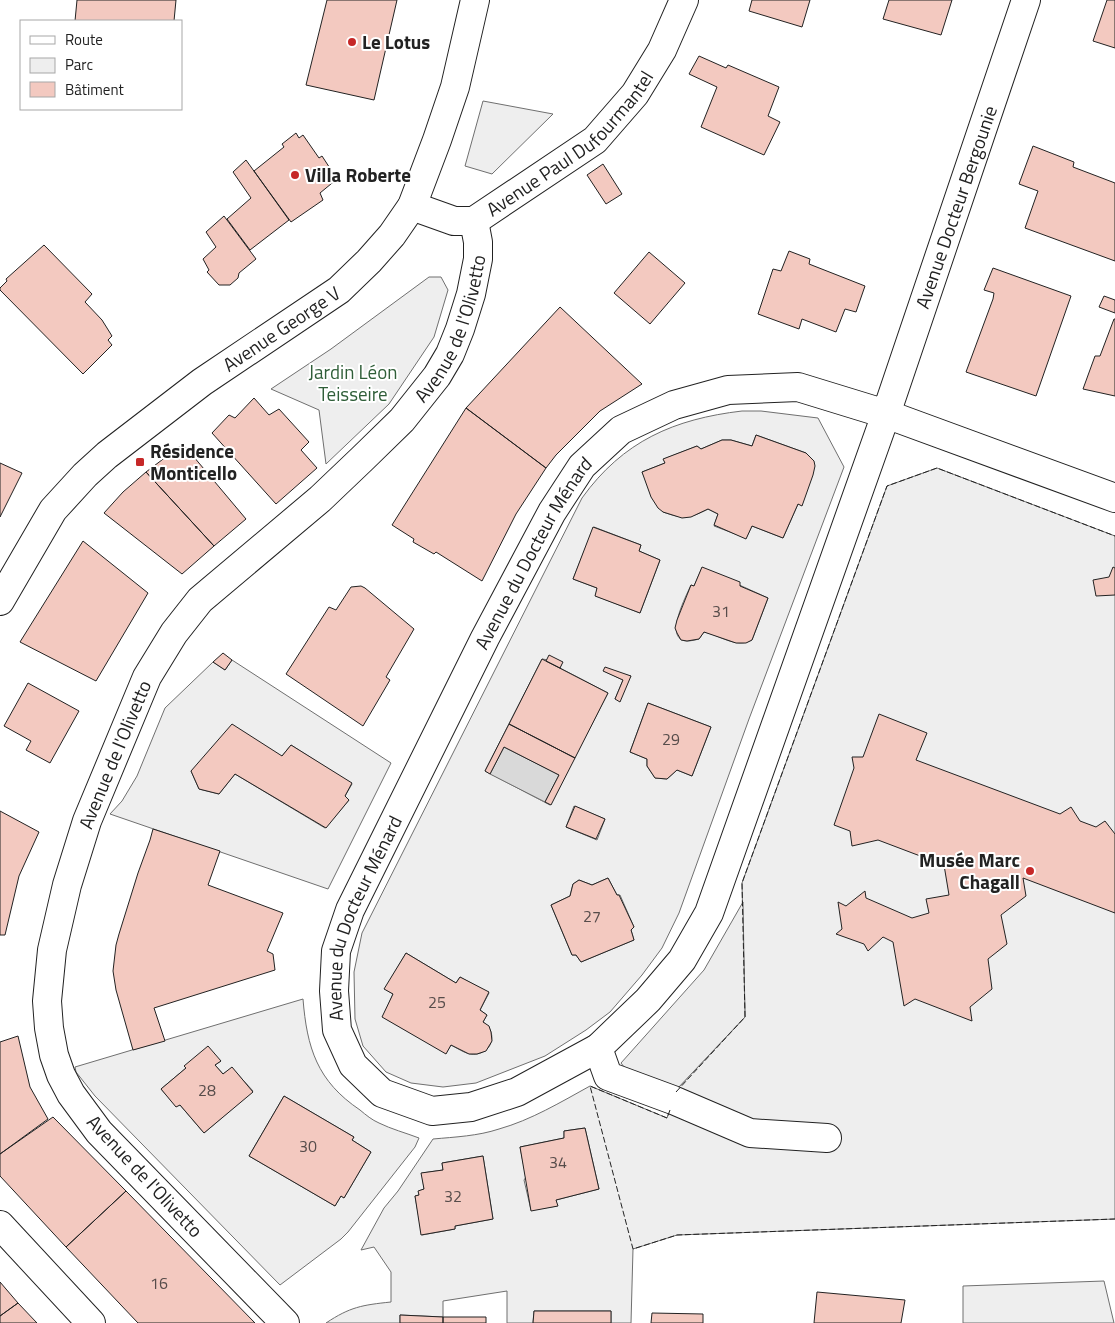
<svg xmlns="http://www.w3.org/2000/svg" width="1115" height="1323" font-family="'Titillium Web',sans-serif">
	<rect width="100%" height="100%" fill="#fff"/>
	<path fill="#eee" stroke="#6f6f6f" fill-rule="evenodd" d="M483,101L553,114L492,174L465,166Z
		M429,277H441L448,290L434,337L389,404L326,464L319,410L271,389L331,349Z
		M742,411H761L818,418L844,467L749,719L679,913L662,948L642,975L610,1012L586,1030L545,1056L476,1083L443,1087L411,1083L386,1072L363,1046L355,1019L354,972L362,933L582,498C623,441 674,419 742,411ZM756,435L806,453L813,461L801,505L798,504L783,538L752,526L746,538L714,526L718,514L708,509C689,519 683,519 663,512L642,472L665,463L664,459L697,446L701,449L722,440H731L752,446ZM594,527L641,545L639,551L660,560L640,613L596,596L597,588L573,579ZM702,568L768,598L752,640C736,649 720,635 704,632L699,639C695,640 691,641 687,641C663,640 686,596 691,585L694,586ZM542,659L562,662L560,668L608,693L550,805L485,771ZM604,671L631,676L615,699L623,680ZM648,703L711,727L692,776L677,770L667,779L655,778L647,766V759L630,752ZM574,806L605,819L597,840L566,827ZM608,878L617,895H620L634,927L631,930L634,940L581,962L576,955H572L551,905L570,896L573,884L579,880L592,885ZM406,953L456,983L460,977L489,993L480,1010L487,1015L483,1022C497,1031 494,1051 477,1054C468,1056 459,1049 451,1045L446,1053L383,1017L393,994L385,989Z
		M937,468L1115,536V1219L677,1235L633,1249L631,1323H611V1311H534L533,1323H507V1291L443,1301V1317L400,1315V1323H326C350,1307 362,1305 391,1302V1272L374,1247L361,1250L384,1208L398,1191L433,1139C455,1137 478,1136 499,1129C531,1120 561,1102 590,1086L667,1118L677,1089L745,1017L742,883L887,486ZM585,1128L599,1189L556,1200L557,1206L531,1210L524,1180L526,1177L520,1147L564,1138V1131ZM483,1156L493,1219L455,1226V1229L422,1235L415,1196L419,1195V1191L424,1189L422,1173L443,1170L442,1163Z
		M232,660L391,763L328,889L110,814L122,801L137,776L165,708L213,662L225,670ZM291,745L352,784L345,796L349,800L325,828L235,774L219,794L199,789L191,771L282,756Z
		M303,999C307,1048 317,1081 360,1110C366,1115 372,1120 379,1123C391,1129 406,1133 419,1138L415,1147L348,1232L341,1239L280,1285L95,1096L76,1072L75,1067ZM221,1061L215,1065L223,1074L232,1068L253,1091L204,1133L180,1105L176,1106L161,1089L186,1068L185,1066ZM284,1096L354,1137L352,1140L371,1152L344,1198L341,1196L335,1206L249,1156Z
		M1104,1281L1114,1323H963V1286Z"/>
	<path fill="#ededed" stroke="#6f6f6f" d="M743,902L745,1017L677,1089L628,1072L621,1063L704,970Z"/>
	<path fill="#d9d9d9" stroke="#6f6f6f" d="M504,747L559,775L545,802L490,774Z"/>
	<path fill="#f3c9c0" stroke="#222" d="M77,0H176L174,21H75Z
		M327,0H397L374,100L306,85Z
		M752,0H810L802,27L749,11Z
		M889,0H952L941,35L883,19Z
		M1107,0H1115V48L1093,41Z
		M699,56L726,68L728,65L779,87L768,116L780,122L764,155L701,127L717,87L689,74Z
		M296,133L299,138L303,135L319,158L322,156L337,179L320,193L323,200L291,222L254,171L284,147L282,144Z
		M1033,146L1074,162L1073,167L1115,183V261L1025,228L1038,191L1019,184Z
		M246,160L289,220L250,250L227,219L251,198L233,172Z
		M603,164L622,194L606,204L587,175Z
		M224,216L256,259L239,273L238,278L230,285H219L207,272L209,270L203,259L216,247L206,232Z
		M44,245L92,294L85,302L102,320L112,336L108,340L112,345L83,374L0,290V288L7,281L6,279Z
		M789,251L810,259L809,264L865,286L856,312L845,309L836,332L802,319L799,329L758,314L773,269L781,271Z
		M649,252L685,283L650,324L614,293Z
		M993,268L1071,296L1036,396L966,372L993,299L994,293L984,290Z
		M1104,296L1115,300V313L1099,307Z
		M560,307L642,384L600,411L556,455L546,468L466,408Z
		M1114,319H1115V396L1083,389L1095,356H1100Z
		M254,398L269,415L279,409L309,442L301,450L317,468L276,504L212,433L229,415L235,418Z
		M466,408L546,468L516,514L482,581L436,552L434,554L413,542L414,539L392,525Z
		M756,435L806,453L814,461L815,466L813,475L802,506L798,504L783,538L752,526L746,539L714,525L718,514L708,509L691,517L682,518L663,512L658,508L651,497L642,472L665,463L663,459L697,446L701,449L722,440H731L752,446Z
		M183,444L246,519L214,546L146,472Z
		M0,463L22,473L0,517Z
		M146,472L214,546L182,574L104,513L123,492Z
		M593,527L641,545L639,551L660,560L640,613L595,596L597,588L573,579Z
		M83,541L148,593L96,681L20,642Z
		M702,567L740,582V586L768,598L752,640L746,643H736L704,632L699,639L687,641L681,640L677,633L675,628L677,620L691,585L694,586Z
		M1113,567L1115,568V595L1096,596L1093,580L1109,577Z
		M361,586L365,588L414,629L386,677L390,680L363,726L286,674L329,607L336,610L351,587Z
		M223,653L232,660L225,670L213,662Z
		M549,655L563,662L560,668L546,661Z
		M542,659L608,693L575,758L509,724Z
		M605,667L631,676L620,702L615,699L623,680L603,671Z
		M28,683L79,711L50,763L26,750L31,741L4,726Z
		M648,703L711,727L692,776L677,770L667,779L655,778L647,766V759L630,752Z
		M879,714L927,733L916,760L1060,814L1071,807L1080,821L1096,827L1105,821L1115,834V913L1023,878L1026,896L1001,915L1007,944L988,959L992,989L970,1007L972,1021L915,999L904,1006L893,942L883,937L868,951L864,944L836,934L842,929L838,902L846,906L865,891L866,898L912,918L929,913L926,899L949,895L944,865L878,840L852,846L850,831L834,825L854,768L852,757H863Z
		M232,724L282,756L291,745L352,783L345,796L349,800L326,828L235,774L219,794L199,789L191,771Z
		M509,724L575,758L551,805L545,802L559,775L504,747L490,774L485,771Z
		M575,806L605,819L596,839L566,827Z
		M0,811L39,832L19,876L5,935H0Z
		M153,829L220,851L208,885L283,913L267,951L273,954L275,970L154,1008L165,1041L133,1050L116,990L113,971L116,945L119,934L138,873L150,840Z
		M608,878L617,895H619L634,927L631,930L634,940L581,962L576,955H572L551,905L570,896L573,884L579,880L592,885Z
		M406,953L456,983L460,977L489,992L480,1010L487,1015L483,1022L489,1026L491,1032L492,1041L486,1051L477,1054H469L451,1045L446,1054L382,1017L393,994L384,989Z
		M18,1036L30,1087L48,1119L0,1154V1042Z
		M208,1046L221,1061L215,1065L223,1074L232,1067L253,1092L204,1133L180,1105L176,1107L161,1089L186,1068L184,1066Z
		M284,1096L354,1137L352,1140L371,1152L344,1198L341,1196L335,1206L249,1156Z
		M53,1117L126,1191L66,1247L0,1176V1154Z
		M585,1128L599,1189L556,1200L558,1206L531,1211L520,1147L564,1138V1131Z
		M483,1156L493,1219L455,1226V1229L421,1235L415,1196L419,1195L418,1191L424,1189L421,1173L443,1170L442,1163Z
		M126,1191L255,1323H138L66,1247Z
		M0,1282L18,1303L0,1316Z
		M817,1292L905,1300L901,1323H814Z
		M18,1303L37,1323H0V1316Z
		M534,1311H611V1323H533Z
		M652,1313L703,1314V1323H651Z
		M400,1315L443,1317V1323H400Z
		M443,1317H486V1323H443Z"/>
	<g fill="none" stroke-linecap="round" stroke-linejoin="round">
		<defs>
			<g id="minor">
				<path id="s1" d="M1026,0L886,414L709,913L682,960L648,1000L598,1048L517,1092L471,1107L432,1111L382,1093L353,1065L337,1030L334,991L336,951L350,910L485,638L552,512L582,466L621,430L674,405L728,390L798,387L886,414L1115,498"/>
				<path id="s2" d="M412,206L454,221H474L595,140L635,94L662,50L684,0"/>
				<path id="s3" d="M0,601L53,510L85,475L107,455L202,382L339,290L369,261L392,235L412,206L437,140L455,87L475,0"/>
				<path d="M598,1048L608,1076L673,1100L750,1133L827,1138"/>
				<path id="s4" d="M285,1323L99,1132L71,1094L61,1075L54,1055L49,1028L47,1001L52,950L67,885L87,821L147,677L174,633L200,600L320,499L362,459L402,420L437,376L450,354L460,329L471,294L478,259V242L474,221"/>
			</g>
			<path id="major" d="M0,1225L91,1323"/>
		</defs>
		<use href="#minor" stroke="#222" stroke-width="30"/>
		<use href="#major" stroke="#222" stroke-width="30"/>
		<use href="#minor" stroke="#fff" stroke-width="28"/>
		<use href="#major" stroke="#fff" stroke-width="28"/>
		<path stroke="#222" stroke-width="1" stroke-dasharray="6 2.5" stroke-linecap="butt" d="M676,1092L745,1017L742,883L887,486L937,468L1115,536
			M670,1110L667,1118L590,1086L633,1249L677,1235L1115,1219"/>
	</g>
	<g fill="#c62828" stroke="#fff" stroke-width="2">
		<circle cx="352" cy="42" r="5"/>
		<circle cx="295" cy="175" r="5"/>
		<rect x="135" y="457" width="10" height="10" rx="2.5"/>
		<circle cx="1030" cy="871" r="5"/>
	</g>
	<g text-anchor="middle" stroke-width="4" stroke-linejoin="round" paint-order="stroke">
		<g font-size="16" fill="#564c4a">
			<text x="721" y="617">31</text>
			<text x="671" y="745">29</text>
			<text x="592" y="922">27</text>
			<text x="437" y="1008">25</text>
			<text x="207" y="1096">28</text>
			<text x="308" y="1152">30</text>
			<text x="558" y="1168">34</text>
			<text x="453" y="1202">32</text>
			<text x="159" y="1289">16</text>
		</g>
		<g font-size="19" font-weight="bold" fill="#222" stroke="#fff" text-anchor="start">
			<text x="362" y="49">Le Lotus</text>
			<text x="305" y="182">Villa Roberte</text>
			<text x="150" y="458">Résidence<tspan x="150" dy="22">Monticello</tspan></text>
			<text x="1020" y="867" text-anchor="end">Musée Marc<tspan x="1020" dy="22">Chagall</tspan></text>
		</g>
		<g font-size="19" fill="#222" stroke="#fff">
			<text dy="7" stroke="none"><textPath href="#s2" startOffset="189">Avenue Paul Dufourmantel</textPath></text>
			<text transform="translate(956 207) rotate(-71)" y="7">Avenue Docteur Bergounie</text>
			<text dy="7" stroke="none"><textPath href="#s4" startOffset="1222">Avenue de l'Olivetto</textPath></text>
			<text dy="7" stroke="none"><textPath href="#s3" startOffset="398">Avenue George V</textPath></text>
			<text dy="7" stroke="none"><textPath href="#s1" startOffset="1978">Avenue du Docteur Ménard</textPath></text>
			<text dy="7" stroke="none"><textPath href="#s4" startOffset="668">Avenue de l'Olivetto</textPath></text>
			<text dy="7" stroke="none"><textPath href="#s1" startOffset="1572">Avenue du Docteur Ménard</textPath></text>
			<text transform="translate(145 1176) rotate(47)" y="7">Avenue de l'Olivetto</text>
		</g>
		<g font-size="19" fill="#2f5e38" stroke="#fff">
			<text x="353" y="379">Jardin Léon<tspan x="353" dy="22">Teisseire</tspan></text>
		</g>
	</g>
	<rect x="20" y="20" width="162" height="90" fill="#ffffff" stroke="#a7a7a7"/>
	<rect x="30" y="36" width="25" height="8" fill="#ffffff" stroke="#a7a7a7"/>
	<text x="65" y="45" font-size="15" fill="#222222">Route</text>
	<rect x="30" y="58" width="25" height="15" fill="#eeeeee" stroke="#a7a7a7"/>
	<text x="65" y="70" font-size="15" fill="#222222">Parc</text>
	<rect x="30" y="82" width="25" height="15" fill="#f3c9c0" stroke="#a7a7a7"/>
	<text x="65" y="95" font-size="15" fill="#222222">Bâtiment</text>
</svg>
